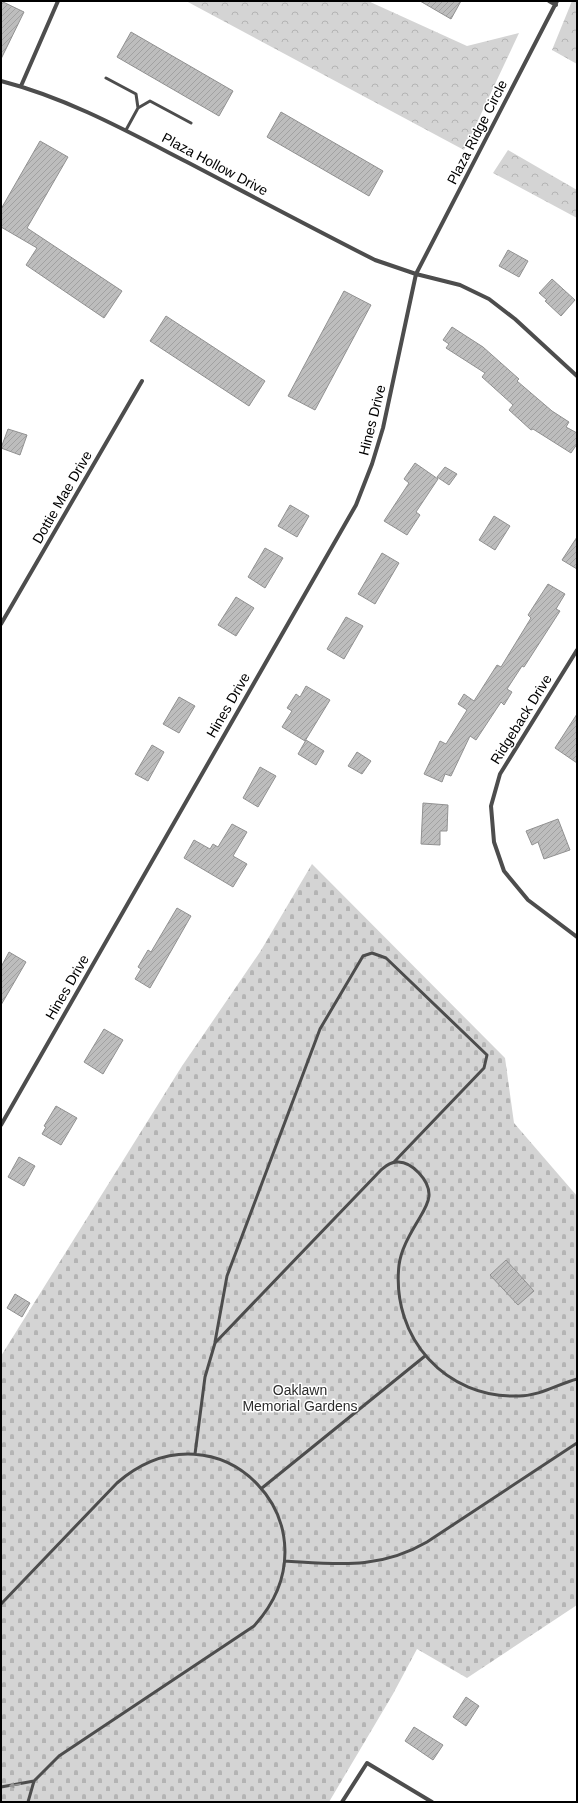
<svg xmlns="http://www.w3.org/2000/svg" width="578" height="1803" font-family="Arial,sans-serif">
	<defs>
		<pattern id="forest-crowns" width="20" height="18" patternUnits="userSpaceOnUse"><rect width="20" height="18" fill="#d4d4d4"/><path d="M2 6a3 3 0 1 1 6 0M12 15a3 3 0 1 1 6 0" fill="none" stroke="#b4b4b4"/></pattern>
		<pattern id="cemetery-stones" width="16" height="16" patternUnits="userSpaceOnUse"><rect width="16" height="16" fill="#d4d4d4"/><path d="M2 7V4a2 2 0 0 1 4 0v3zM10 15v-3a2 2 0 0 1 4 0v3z" fill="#b4b4b4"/></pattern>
		<pattern id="building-hatch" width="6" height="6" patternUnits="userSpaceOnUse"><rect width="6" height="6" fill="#bdbdbd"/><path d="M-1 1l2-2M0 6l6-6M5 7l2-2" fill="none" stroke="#a1a1a1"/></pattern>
	</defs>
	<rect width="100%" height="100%" fill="#fff"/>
	<path fill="url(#forest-crowns)" d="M186,1H368L467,46L519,33L464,150Z
		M572,1H577V64L552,50Z
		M508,150L577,190V218L493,173Z"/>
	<path fill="url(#cemetery-stones)" d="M312,864L505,1058L514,1123L577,1196V1605L467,1678L417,1649L393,1694L329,1802H1V1356L182,1066L260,952Z"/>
	<path fill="url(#building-hatch)" stroke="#919191" d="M1,1L24,12L1,59Z
		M420,1H461L451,19Z
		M131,32L233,91L219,116L117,57Z
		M281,112L383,171L369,196L267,137Z
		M40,141L68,157L27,228L122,291L104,318L26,265L37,248L1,227V209Z
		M508,250L528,261L519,277L499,266Z
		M552,279L575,300L561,316L545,301L547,300L539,293Z
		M344,291L371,305L315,410L288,396Z
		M166,316L265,381L249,406L150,341Z
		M452,327L483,347L519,379L517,381L552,411L569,422L566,427L577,433V444L571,453L533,429L531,430L509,410L513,405L482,377L485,373L446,348L449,344L443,340Z
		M8,429L27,435L20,455L1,448Z
		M415,463L438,479L416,512L420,515L407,535L384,521L409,483L404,479Z
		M445,467L457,474L449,485L437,477Z
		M290,505L309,516L297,537L278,526Z
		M494,516L510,526L495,550L479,540Z
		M577,537V569L562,560Z
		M265,548L283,558L265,588L248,577Z
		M382,553L399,563L375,604L358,594Z
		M548,584L565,594L556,609L560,611L524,667L522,666L507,689L512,692L504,705L501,702L476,740L470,736L451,776L445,774L442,782L424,774L440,741L446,744L467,710L458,704L464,694L474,701L497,665L501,667L531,618L528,615Z
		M236,597L254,608L236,636L218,625Z
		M346,617L363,626L344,659L327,649Z
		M306,686L330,700L305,741L282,727L292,711L287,708L296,694L300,697Z
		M179,697L195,706L179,733L163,724Z
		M577,714V763L555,748Z
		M306,740L324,751L316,765L298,754Z
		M152,745L164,752L148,781L135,774Z
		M357,752L371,761L362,774L348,766Z
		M260,767L276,776L258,807L243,798Z
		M423,803L448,805L447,831H440V845L421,844Z
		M558,819L570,850L544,859L538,842L532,845L526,831Z
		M232,824L247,832L233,856L247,864L233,887L184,858L194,840L210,849L213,844L218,847Z
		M177,908L191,916L150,988L135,979L141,969L138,967L148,950L151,952Z
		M9,952L26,962L1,1005V967Z
		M104,1029L123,1040L103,1074L84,1062Z
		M56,1106L77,1118L61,1145L42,1134L46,1127L44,1126Z
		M19,1157L35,1166L24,1186L8,1177Z
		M506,1260L534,1291L518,1305L490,1275Z
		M15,1294L30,1303L22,1317L7,1308Z
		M466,1697L479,1706L466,1726L453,1717Z
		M414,1727L443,1745L433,1760L405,1741Z"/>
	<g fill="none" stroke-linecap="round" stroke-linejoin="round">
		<path stroke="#4d4d4d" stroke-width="3" d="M106,78L136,94L138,108
			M126,130L138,108L150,101L191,123
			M215,1342L227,1276L320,1029L363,956L372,953L386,958L487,1055L484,1068L394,1162
			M195,1454L205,1377L215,1343L381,1170C386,1166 390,1162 397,1162C412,1161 430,1181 429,1196C428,1206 421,1215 416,1224C409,1236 401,1250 399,1265C391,1338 446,1399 519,1396C540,1396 558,1384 577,1379
			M262,1488L425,1356
			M285,1561C338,1564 379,1570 427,1542L577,1443
			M1,1604L117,1483C219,1395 344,1527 254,1626L59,1756L34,1781
			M1,1787L34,1781L28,1802"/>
		<path stroke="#4d4d4d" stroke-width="4" d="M549,1L556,5
			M1,81C67,98 127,131 187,162C250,195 312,228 375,260L416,274L460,285L489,299L515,319L577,376
			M21,86L58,1
			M1,624L142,381
			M577,650L500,774L491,806L494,842L504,871L528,900L577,937
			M1,1125L356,505L372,464L383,428L416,274L557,1
			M342,1802L367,1763L432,1802"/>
	</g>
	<defs><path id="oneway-solid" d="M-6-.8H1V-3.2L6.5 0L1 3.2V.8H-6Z"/></defs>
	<use fill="#949494" href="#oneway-solid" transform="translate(15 1785) rotate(170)"/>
	<g text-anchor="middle" stroke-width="3" stroke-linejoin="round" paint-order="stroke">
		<g font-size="14" fill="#000" stroke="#fff">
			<text transform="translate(477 132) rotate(-63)" y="5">Plaza Ridge Circle</text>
			<text transform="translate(215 164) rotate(28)" y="5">Plaza Hollow Drive</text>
			<text transform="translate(372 420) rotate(-76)" y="5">Hines Drive</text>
			<text transform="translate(62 497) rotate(-60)" y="5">Dottie Mae Drive</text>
			<text transform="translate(228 705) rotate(-60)" y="5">Hines Drive</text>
			<text transform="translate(521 719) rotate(-58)" y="5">Ridgeback Drive</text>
			<text transform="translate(67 987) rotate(-60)" y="5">Hines Drive</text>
		</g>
		<g font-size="14" fill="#2b2b2b" stroke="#fff">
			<text x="300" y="1395">Oaklawn<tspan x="300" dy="16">Memorial Gardens</tspan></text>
		</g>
	</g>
	<rect width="578" height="1803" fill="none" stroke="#000000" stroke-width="4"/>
</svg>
